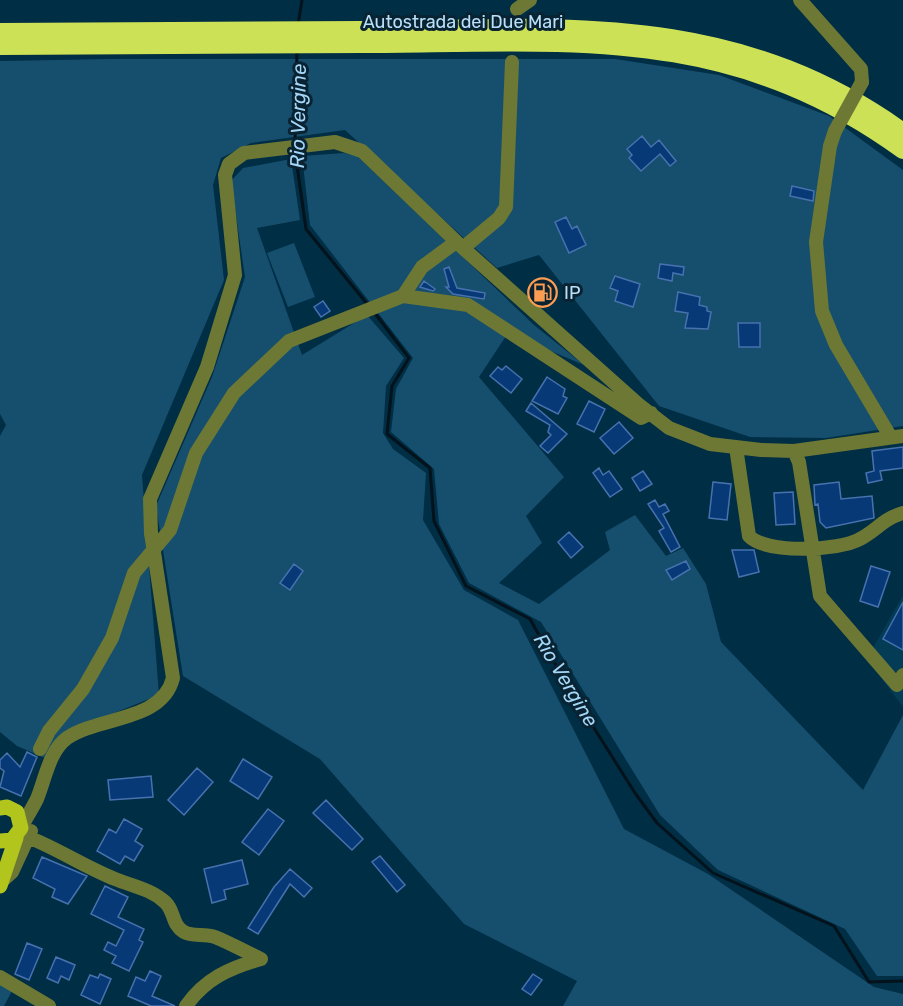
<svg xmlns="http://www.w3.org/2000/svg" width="903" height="1006" font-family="Rubik,sans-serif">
	<rect width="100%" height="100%" fill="#002e45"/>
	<path fill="#043b55" d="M903,595V707L875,670L873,648Z"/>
	<path fill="#164f6d" d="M112,59H615L719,75L829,116L903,170V426L826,438L750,437L659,406L539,255L497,268L345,130L251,143L221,158L213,185L224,280L142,475L159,695L72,730L45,758L17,746L0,732V436L6,425L0,414V61Z
		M344,153L357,156L534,325L584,365L508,333L479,377L564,477L526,516L542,543L499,583L539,604L610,550L605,532L635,515L666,556L683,548L706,584L721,642L863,790L903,715V976H877L845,929L718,870L660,815L541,622L469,583L439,524L434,469L391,432L396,389L413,358L310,225L302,156Z
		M291,159L300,220L257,228L302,355L367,315L404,358L386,386L383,433L393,449L426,473L423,520L464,590L518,620L624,829L708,874L874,987L903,994V1006H563L577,981L464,924L320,759L183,676L156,506L212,377L245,277L231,181L243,168Z
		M294,243L315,297L288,307L267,253Z
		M0,982L13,989L4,1006H0Z"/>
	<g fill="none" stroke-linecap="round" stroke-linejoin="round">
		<path stroke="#03121b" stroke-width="3" d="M298,25L302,0
			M295,142L297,52
			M295,151L306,229L368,305
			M374,312L409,358L392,386L387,434L430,468L434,521L466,586L530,619L570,690L635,793L657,823L713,873L834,926L869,982L903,981"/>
	</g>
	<path fill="#073976" stroke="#4772af" stroke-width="1.5" d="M642,136L651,147L659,140L676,161L670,166L660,154L641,171L629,158L632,155L627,149Z
		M792,186L814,191L813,201L790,196Z
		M566,217L572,229L577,226L586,245L569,253L555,222Z
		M660,264L684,267L683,275L673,273L672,281L658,278Z
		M449,267L457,288L485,293L484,299L453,294L446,287H449L444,269Z
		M615,276L640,284L633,307L615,301L618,291L610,288Z
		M424,281L435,289L433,291L420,287Z
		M545,282L554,290L542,304L532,296Z
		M678,292L700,297L699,305L707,307V311L711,312L708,329L685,328L688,313L675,311Z
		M323,301L330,311L321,317L314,307Z
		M738,323H760V347H739Z
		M506,366L522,379L511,393L490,376L498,367L502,370Z
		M547,377L565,389L563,396L567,398L558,414L532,401Z
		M589,401L605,409L594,432L577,424Z
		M531,403L567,434L548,453L540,446L551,435L548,432L550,425L526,411Z
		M619,422L633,438L614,454L600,438Z
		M903,447V468L880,471L882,480L868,483L866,473L874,471L872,451Z
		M599,468L603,475L609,471L622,489L610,497L593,473Z
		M643,471L652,484L640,491L632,478Z
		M713,482L731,484L727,520L709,518Z
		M839,482L841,499L872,496L874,518L826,528L820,522L818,504L815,505L814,485Z
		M793,492L795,524L776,525L774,493Z
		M655,500L659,507L665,504L669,511L663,514L680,547L671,552L659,531L664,528L648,504Z
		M569,532L583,547L571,558L558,542Z
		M732,550H754L759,572L739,577Z
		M686,561L690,569L672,580L666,570Z
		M294,564L303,571L290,590L280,583Z
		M871,566L890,572L878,607L860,601Z
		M903,602V650L883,639Z
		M27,752L37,757L21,796L0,787L4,771L0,768V760L7,753L20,767Z
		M243,759L272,777L258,799L230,781Z
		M197,768L213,782L184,815L168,800Z
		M151,776L153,797L110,800L108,780Z
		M326,800L363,839L352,850L313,813Z
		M268,809L284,821L259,855L242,842Z
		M124,819L142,829L135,841L143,846L134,861L125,856L120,864L97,851L109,829L116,833Z
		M380,856L405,885L397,892L372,862Z
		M42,857L87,876L68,904L52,897L55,889L33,878Z
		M242,860L248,884L224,890L226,899L212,903L204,869Z
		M290,869L312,888L304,897L290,884L258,934L248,928L274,887Z
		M105,886L128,897L118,917L144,929L139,940L143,942L129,971L112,963L116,956L104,950L108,942L116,946L124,930L91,914Z
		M27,943L42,949L29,980L15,974Z
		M56,957L75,965L69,980L61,976L58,983L47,978Z
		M150,971L161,976L152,996L175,1006H151L128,996L136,977L145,981Z
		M100,974L111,979L100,1004L81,995L90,975L98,978Z
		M533,974L542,980L531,995L522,989Z"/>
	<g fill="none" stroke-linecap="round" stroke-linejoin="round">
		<path stroke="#6d7834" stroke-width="14" d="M800,0L861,69L862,82
			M517,9L530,0
			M835,131L830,146L816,242L822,311L836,345L890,436
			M463,248L499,218L506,207L512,62
			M403,296L422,267L456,242
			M736,447L749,536C766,554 839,551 860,539C877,530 883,519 903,513
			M794,451L799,462L820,596L897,685L903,675
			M151,533L150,499L207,367L235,275L225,175L229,164L244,153L335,142L362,151L463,248L638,404L669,428L710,444L761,450L794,451L903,436
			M40,749L49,731L83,689L112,638L134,573L170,530L196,453L234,393L289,341L403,296L468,305L641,418L651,413
			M21,828C26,818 32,809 37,799C45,780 49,751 67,738C99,716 162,722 173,678L155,559
			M28,837C58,849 85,867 115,879C132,886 151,889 165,902C175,911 171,924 184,932C192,937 205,933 215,937C230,943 246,952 261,959
			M2,881L12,872L31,831
			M0,977L49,1006
			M186,1006C205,979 229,968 261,959"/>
		<path stroke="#b1c51c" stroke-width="15" d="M0,808L7,807L17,812L21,828L12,840L0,841
			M0,886L16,838"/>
		<path stroke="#cde156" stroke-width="18" d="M0,32C121,31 242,31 362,30C560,28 732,9 903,132
			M0,46C121,46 242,45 363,44C566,43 728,23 903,150"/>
		<path stroke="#6d7834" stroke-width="14" d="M835,131L862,82
			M151,533L155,559"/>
	</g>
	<defs>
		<symbol id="fuel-ring" viewBox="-11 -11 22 22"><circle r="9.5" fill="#092332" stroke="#fc9d52" stroke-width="1.5"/><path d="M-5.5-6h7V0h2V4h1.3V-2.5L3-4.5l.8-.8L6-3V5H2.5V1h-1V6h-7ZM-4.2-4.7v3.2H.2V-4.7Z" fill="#fc9d52"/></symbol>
	</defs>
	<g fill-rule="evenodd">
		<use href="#fuel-ring" x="526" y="276" width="33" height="33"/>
	</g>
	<g text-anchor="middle" stroke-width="6" stroke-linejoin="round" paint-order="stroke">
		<g font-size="18" fill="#b9e0f9" stroke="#092332">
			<text x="463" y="28">Autostrada dei Due Mari</text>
		</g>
		<g font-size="18" fill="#b9e0f9" stroke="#092332" text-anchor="start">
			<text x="564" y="299">IP</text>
		</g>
		<g font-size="20" font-style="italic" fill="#a3d6f7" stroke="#092332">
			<text transform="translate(298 116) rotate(-89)" y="7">Rio Vergine</text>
			<text transform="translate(566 680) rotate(59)" y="7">Rio Vergine</text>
		</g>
	</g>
</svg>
